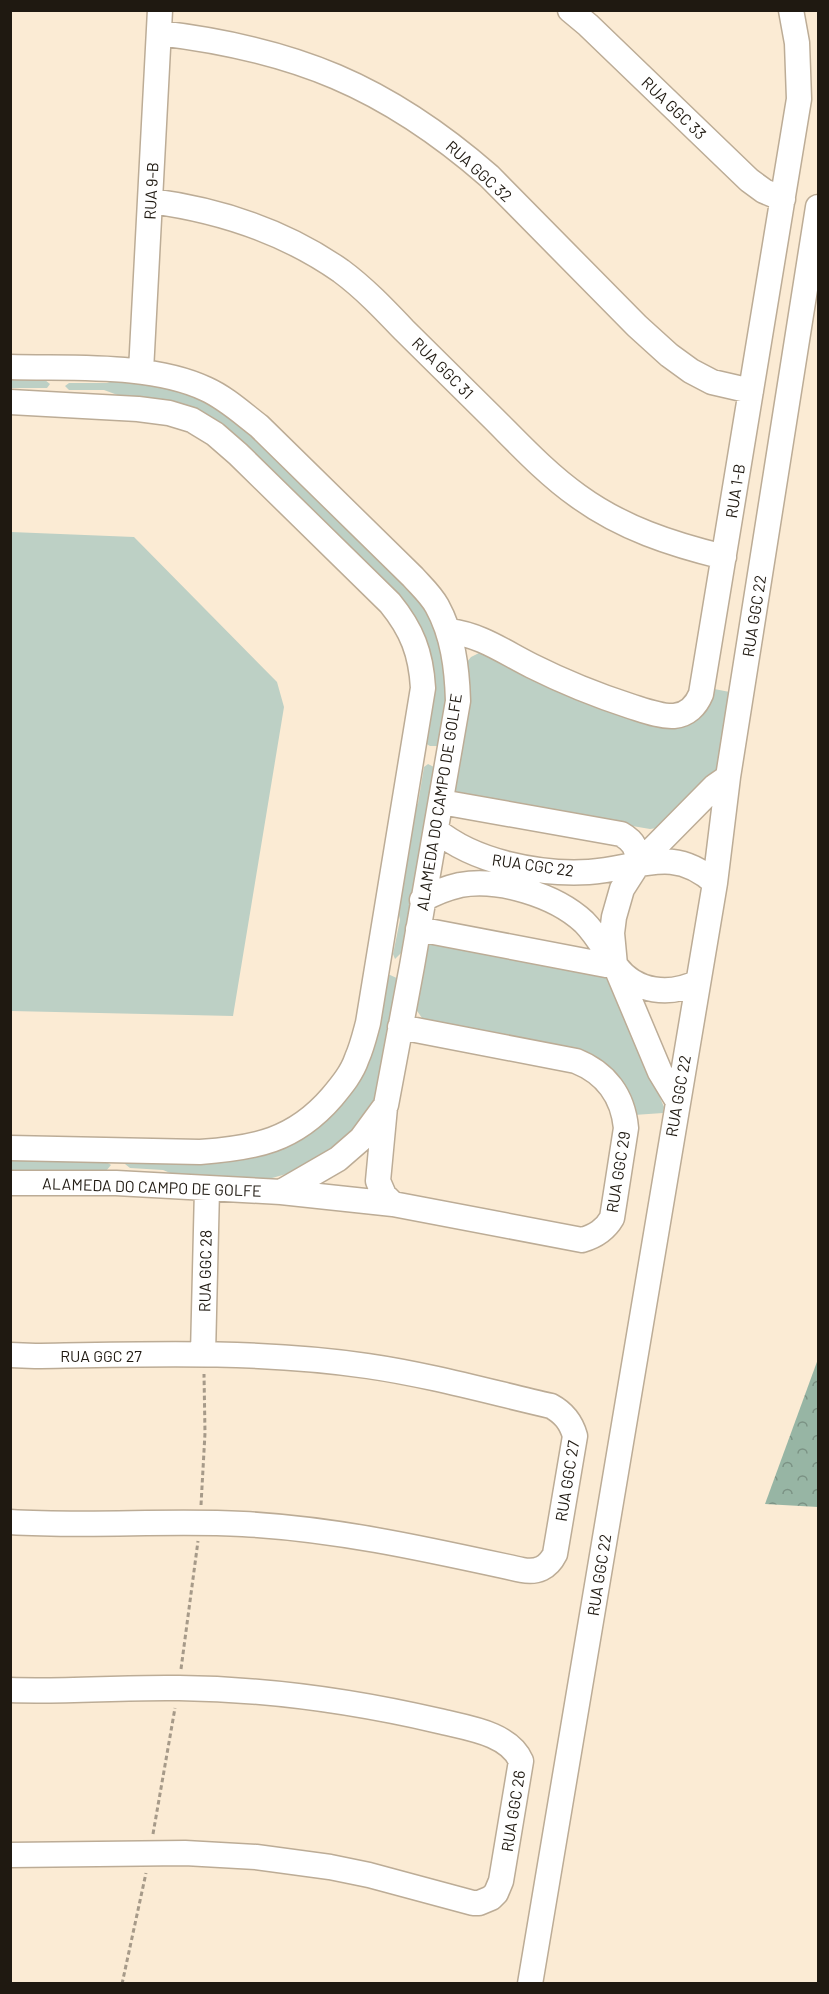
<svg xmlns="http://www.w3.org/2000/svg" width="829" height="1994" font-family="Barlow,sans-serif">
	<defs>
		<pattern id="forest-crowns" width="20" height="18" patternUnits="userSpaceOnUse" patternTransform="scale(1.5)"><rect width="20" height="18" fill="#97b5a4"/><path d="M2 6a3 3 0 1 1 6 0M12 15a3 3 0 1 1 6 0" fill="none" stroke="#7b9284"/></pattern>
	</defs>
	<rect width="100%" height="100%" fill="#fbebd4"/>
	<path fill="#bdd0c5" d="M123,377L144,379L224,406L406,579L434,622L449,690L438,746H430L425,743L427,661L234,438L104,390H69L65,386L69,383H107Z
		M10,378L45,380L50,384L47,388H11Z
		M11,532L134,537L277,682L284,707L233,1016L11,1011Z
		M481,652L666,725L709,688L735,693L723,764L657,828L650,829L532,809L450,792L467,662L471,657Z
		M428,764L434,767L414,908L407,921L401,953L395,959L393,954L400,920L397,906L410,816L418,803L424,767Z
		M429,942L600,974L612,982L664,1107L663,1113L634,1115L621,1084L422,1018L415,1008L425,944Z
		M390,975L399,979L374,1106L341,1146L297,1171L265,1180L180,1177L163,1170L130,1168L125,1164L128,1161L319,1121L386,976Z
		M10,1154L105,1161L111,1165L106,1171L66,1170L55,1173L11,1174Z"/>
	<path fill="url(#forest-crowns)" d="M818,1359V1507L765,1504Z"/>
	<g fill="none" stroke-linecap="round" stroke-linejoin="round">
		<defs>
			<path id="minor" d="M570,10L588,25L749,180L764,191L783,199
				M159,33C294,49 386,86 489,176L637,326L669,355L691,371L712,382L751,391
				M151,201C219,210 284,231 341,271C364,288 384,309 404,330C434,360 464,389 494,419C521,446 547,474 578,496C622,528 671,544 724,557
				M10,367C71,369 151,363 206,389C226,398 242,413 259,426L413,577C421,586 431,595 437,606C453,635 457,668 458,701L412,966L386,1105L361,1139L338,1159L281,1192L116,1183H10
				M141,371L160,10
				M10,402L138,409L169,413L192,420L215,434L238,454L390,603C412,630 421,653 423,688L368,1023C365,1034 362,1047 357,1058C352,1073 342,1085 332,1097C294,1141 255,1148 200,1152L10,1148
				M449,631C481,635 504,652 532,666C564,682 596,695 630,706C643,710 661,717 674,716C687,715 696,706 701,694L799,99L797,43L791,10
				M441,802L621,834C635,842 637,849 638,864
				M436,830C474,862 540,875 589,872C638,869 673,844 715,883
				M422,900C434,893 447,888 460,885C499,878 555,895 584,922C597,935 605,951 616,966C636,993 670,996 698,982
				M418,929L606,965H615
				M677,1100L660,1072L615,965L612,933L614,917L622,889L638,864L715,786L728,777
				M385,1107L378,1181L384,1195L393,1204
				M281,1192L393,1204L582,1240C596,1236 605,1230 612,1218L626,1128C623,1096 606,1073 576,1061L400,1027
				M203,1354L207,1189
				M10,1355L35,1356C146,1354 258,1350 368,1366C430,1375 490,1392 551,1406C564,1413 571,1422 575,1436L555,1554C548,1568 537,1573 522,1570C430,1550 338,1529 243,1524C166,1520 88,1527 10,1522
				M10,1690C67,1692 122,1687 179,1688C267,1689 353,1701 439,1721C467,1728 509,1733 521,1761L501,1881L496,1893L491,1898L479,1903H473L369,1875L330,1867L256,1857L185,1853L10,1855
				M530,1984L715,883L728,777L818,207"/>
		</defs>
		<use href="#minor" stroke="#bcac96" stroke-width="27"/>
		<path stroke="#a69a89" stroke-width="3" stroke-dasharray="4.5 3" stroke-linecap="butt" d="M201,1505L205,1433L204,1374
			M181,1669L198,1541
			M153,1834L175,1708
			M122,1984L146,1873"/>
		<use href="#minor" stroke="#fff" stroke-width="24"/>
	</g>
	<g text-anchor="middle" stroke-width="4.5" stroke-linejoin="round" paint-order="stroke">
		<g font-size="16" fill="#1f1911" stroke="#fff">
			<text transform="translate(674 108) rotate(44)" y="6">RUA GGC 33</text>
			<text transform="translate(479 171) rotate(42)" y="6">RUA GGC 32</text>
			<text transform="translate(151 191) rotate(-87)" y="6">RUA 9-B</text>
			<text transform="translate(443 368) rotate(45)" y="6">RUA GGC 31</text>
			<text transform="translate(735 491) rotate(-81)" y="6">RUA 1-B</text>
			<text transform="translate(754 616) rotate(-81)" y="6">RUA GGC 22</text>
			<text transform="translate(439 802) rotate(-81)" y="6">ALAMEDA DO CAMPO DE GOLFE</text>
			<text transform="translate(533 865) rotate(8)" y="6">RUA CGC 22</text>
			<text transform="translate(678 1096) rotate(-80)" y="6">RUA GGC 22</text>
			<text transform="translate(618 1172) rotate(-81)" y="6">RUA GGC 29</text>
			<text transform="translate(152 1187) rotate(2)" y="6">ALAMEDA DO CAMPO DE GOLFE</text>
			<text transform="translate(205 1271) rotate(-89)" y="6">RUA GGC 28</text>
			<text x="101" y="1362">RUA GGC 27</text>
			<text transform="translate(567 1481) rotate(-81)" y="6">RUA GGC 27</text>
			<text transform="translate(599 1575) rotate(-81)" y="6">RUA GGC 22</text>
			<text transform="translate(513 1811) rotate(-81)" y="6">RUA GGC 26</text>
		</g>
	</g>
	<rect width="829" height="1994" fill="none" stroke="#1f1911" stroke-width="24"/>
</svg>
